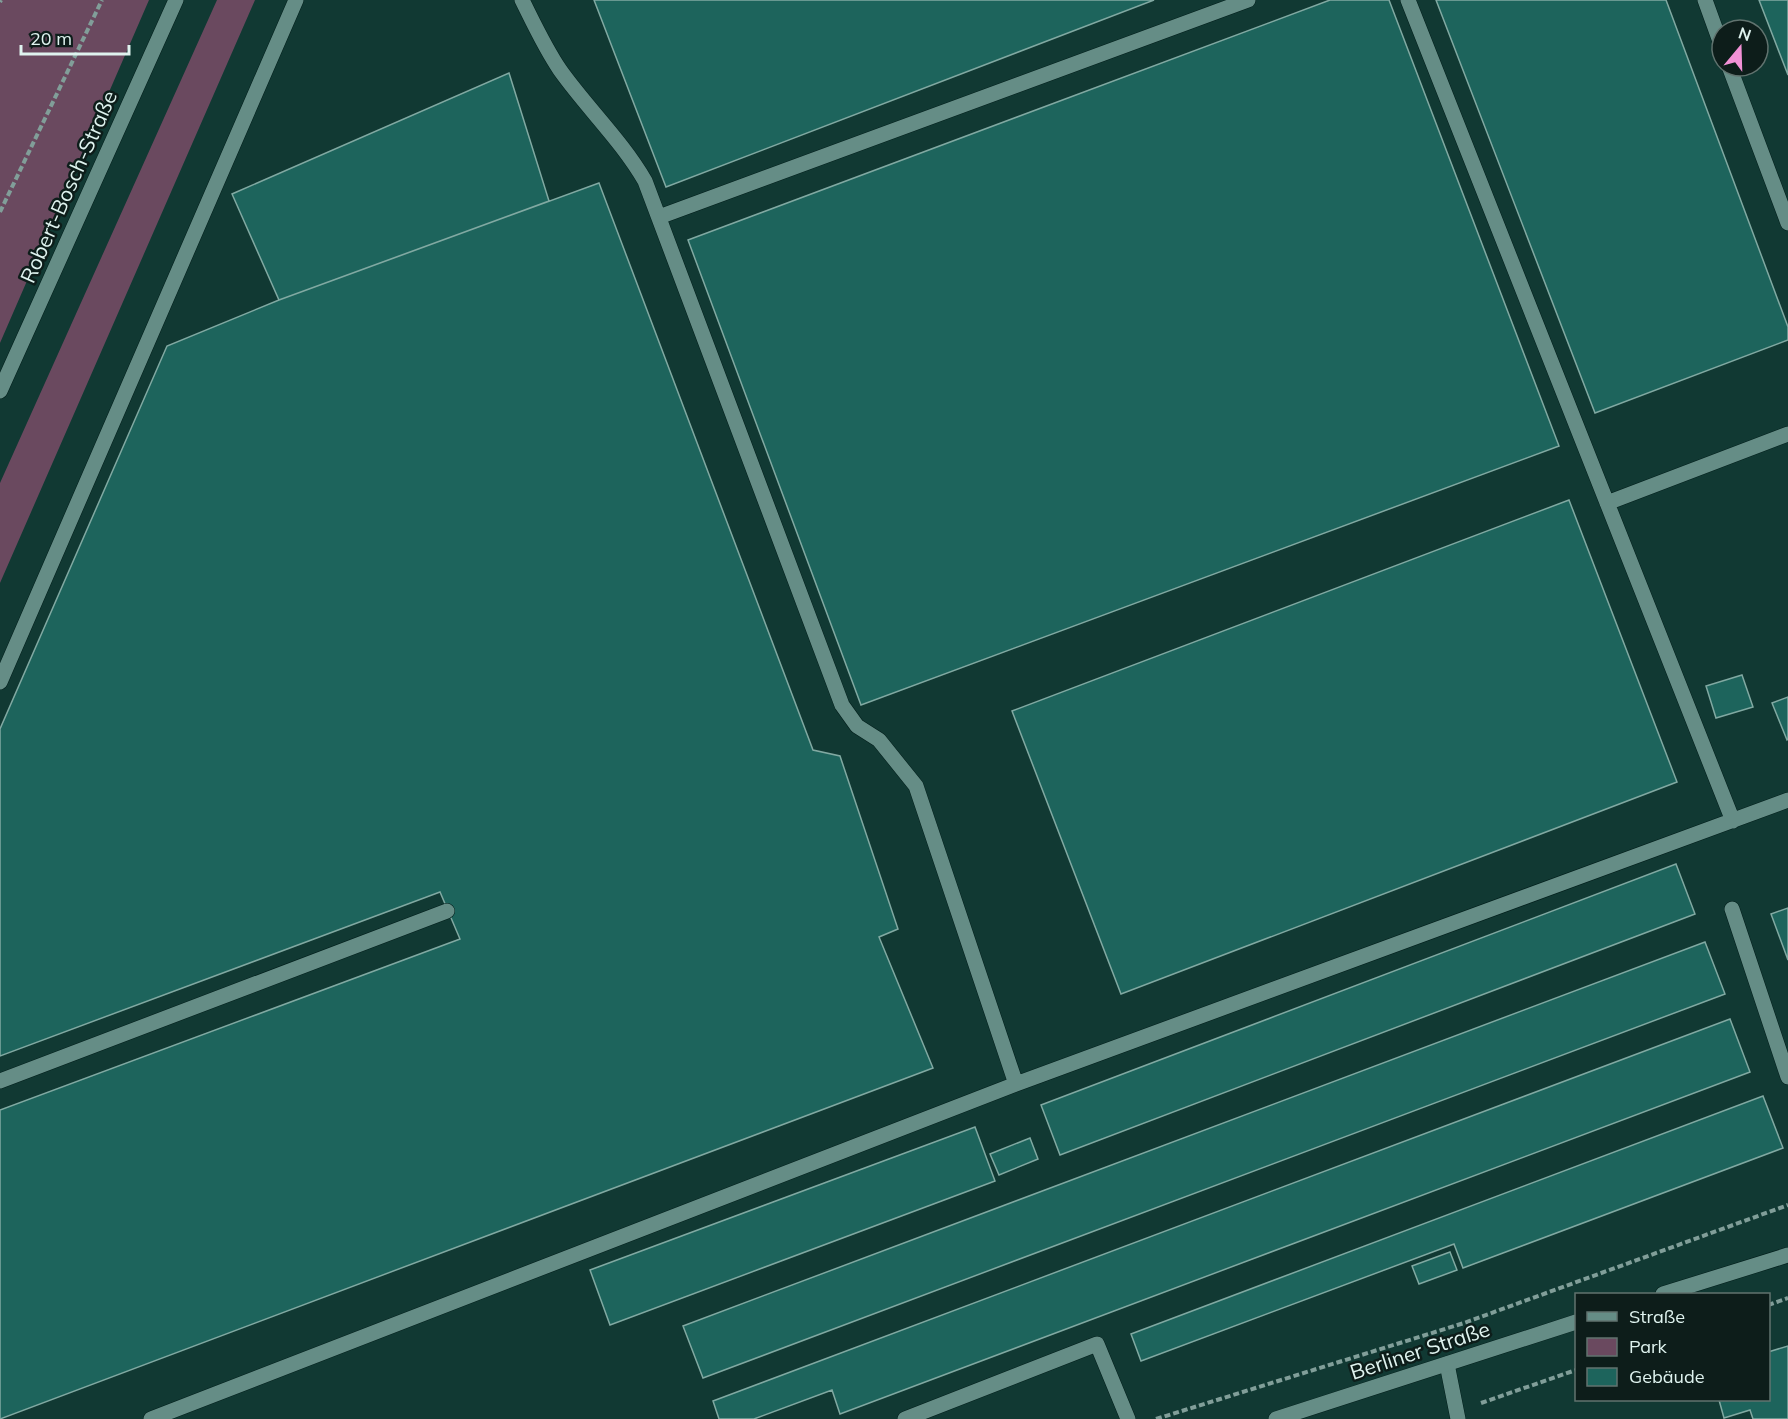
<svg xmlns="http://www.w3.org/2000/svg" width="1788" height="1419" font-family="Mulish,sans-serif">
	<rect width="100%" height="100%" fill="#113933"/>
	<path fill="#6a495f" d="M0,0H149L0,343Z
		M217,0H255L0,583V483Z"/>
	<path fill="#1d645c" stroke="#81a9a2" stroke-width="1.5" d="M594,0H1154L666,187Z
		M1330,0H1389L1559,446L861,705L688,240Z
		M1436,0H1666L1788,327V340L1595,413Z
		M1759,0H1788V75Z
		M509,73L549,201L279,300L232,194Z
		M599,183L813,750L840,756L898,929L879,937L933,1068L0,1419V1110L460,939L440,892L0,1056V729L167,346L279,300Z
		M1569,500L1677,782L1121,994L1012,711Z
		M1742,675L1753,707L1716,718L1706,686Z
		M1788,697V739L1787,740L1772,703Z
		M1676,864L1695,914L1060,1155L1041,1105Z
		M1788,908V960L1771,914Z
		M1705,942L1725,994L703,1378L683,1326Z
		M1730,1019L1750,1072L840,1414L832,1390L754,1419H719L713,1401Z
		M1763,1096L1783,1148L1463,1268L1454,1244L1141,1361L1131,1334Z
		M975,1127L995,1181L610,1325L590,1270Z
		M1030,1138L1038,1159L999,1175L990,1154Z
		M1450,1252L1457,1270L1419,1284L1412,1266Z
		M1788,1346V1419H1753L1750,1410L1724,1418L1719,1400H1768V1352Z"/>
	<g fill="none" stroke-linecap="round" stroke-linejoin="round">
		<defs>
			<path id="service" d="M522,0C534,24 545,48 560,70C587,108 622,141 645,181L842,705L857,726L879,740L916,786L1016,1084
				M1408,0L1733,821
				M1705,0L1722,47
				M1729,66L1788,223
				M659,217L1248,0
				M1607,503L1788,434
				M0,682L296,0
				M1732,909L1788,1077
				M0,1081L447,911
				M1447,1364L1458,1419
				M151,1419L1016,1084L1788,800
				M905,1419L1097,1344L1128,1419"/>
			<path id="tertiary" d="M1663,1294L1788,1255
				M1276,1419L1576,1322"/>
			<path id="secondary" d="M0,391L176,0"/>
		</defs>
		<use href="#service" stroke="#021e1b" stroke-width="16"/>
		<use href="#tertiary" stroke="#021e1b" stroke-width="16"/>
		<use href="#secondary" stroke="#021e1b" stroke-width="16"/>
		<path stroke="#819e99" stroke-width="4" stroke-dasharray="6 3" stroke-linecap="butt" d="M0,2L1,0
			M0,212L102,0
			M1768,1305L1788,1298
			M1481,1403L1576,1370
			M1156,1419L1464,1323L1788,1205"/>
		<use href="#service" stroke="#658d86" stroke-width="15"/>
		<use href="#tertiary" stroke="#658d86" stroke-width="15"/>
		<use href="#secondary" stroke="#658d86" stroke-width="15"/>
	</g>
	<g text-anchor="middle" stroke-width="5" stroke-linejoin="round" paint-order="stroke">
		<g font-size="21" fill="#dff3ef" stroke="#0d1d1a">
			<text transform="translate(69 187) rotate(-66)" y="7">Robert-Bosch-Straße</text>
			<text transform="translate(1420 1351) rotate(-18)" y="7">Berliner Straße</text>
		</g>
	</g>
	<rect x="1575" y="1293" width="195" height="108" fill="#0d1d1a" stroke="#61736f" stroke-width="1.5"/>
	<rect x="1587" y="1312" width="30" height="9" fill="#658d86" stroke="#61736f" stroke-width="1.5"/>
	<text x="1629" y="1323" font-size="18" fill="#dff3ef">Straße</text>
	<rect x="1587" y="1338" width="30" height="18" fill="#6a495f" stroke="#61736f" stroke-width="1.5"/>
	<text x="1629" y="1353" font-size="18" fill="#dff3ef">Park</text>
	<rect x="1587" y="1368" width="30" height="18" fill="#1d645c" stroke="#61736f" stroke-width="1.5"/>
	<text x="1629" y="1383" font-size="18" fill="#dff3ef">Gebäude</text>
	<g transform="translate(1740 48) rotate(19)"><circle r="28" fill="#0d1d1a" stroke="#61736f" stroke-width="1.5"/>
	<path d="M0-4.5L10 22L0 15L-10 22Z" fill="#f291d6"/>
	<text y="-9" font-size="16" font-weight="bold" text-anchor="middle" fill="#dff3ef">N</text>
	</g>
	<path d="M21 45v9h108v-9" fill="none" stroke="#dff3ef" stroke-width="3"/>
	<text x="30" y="45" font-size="18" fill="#dff3ef" stroke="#0d1d1a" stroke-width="4.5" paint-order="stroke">20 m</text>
</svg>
